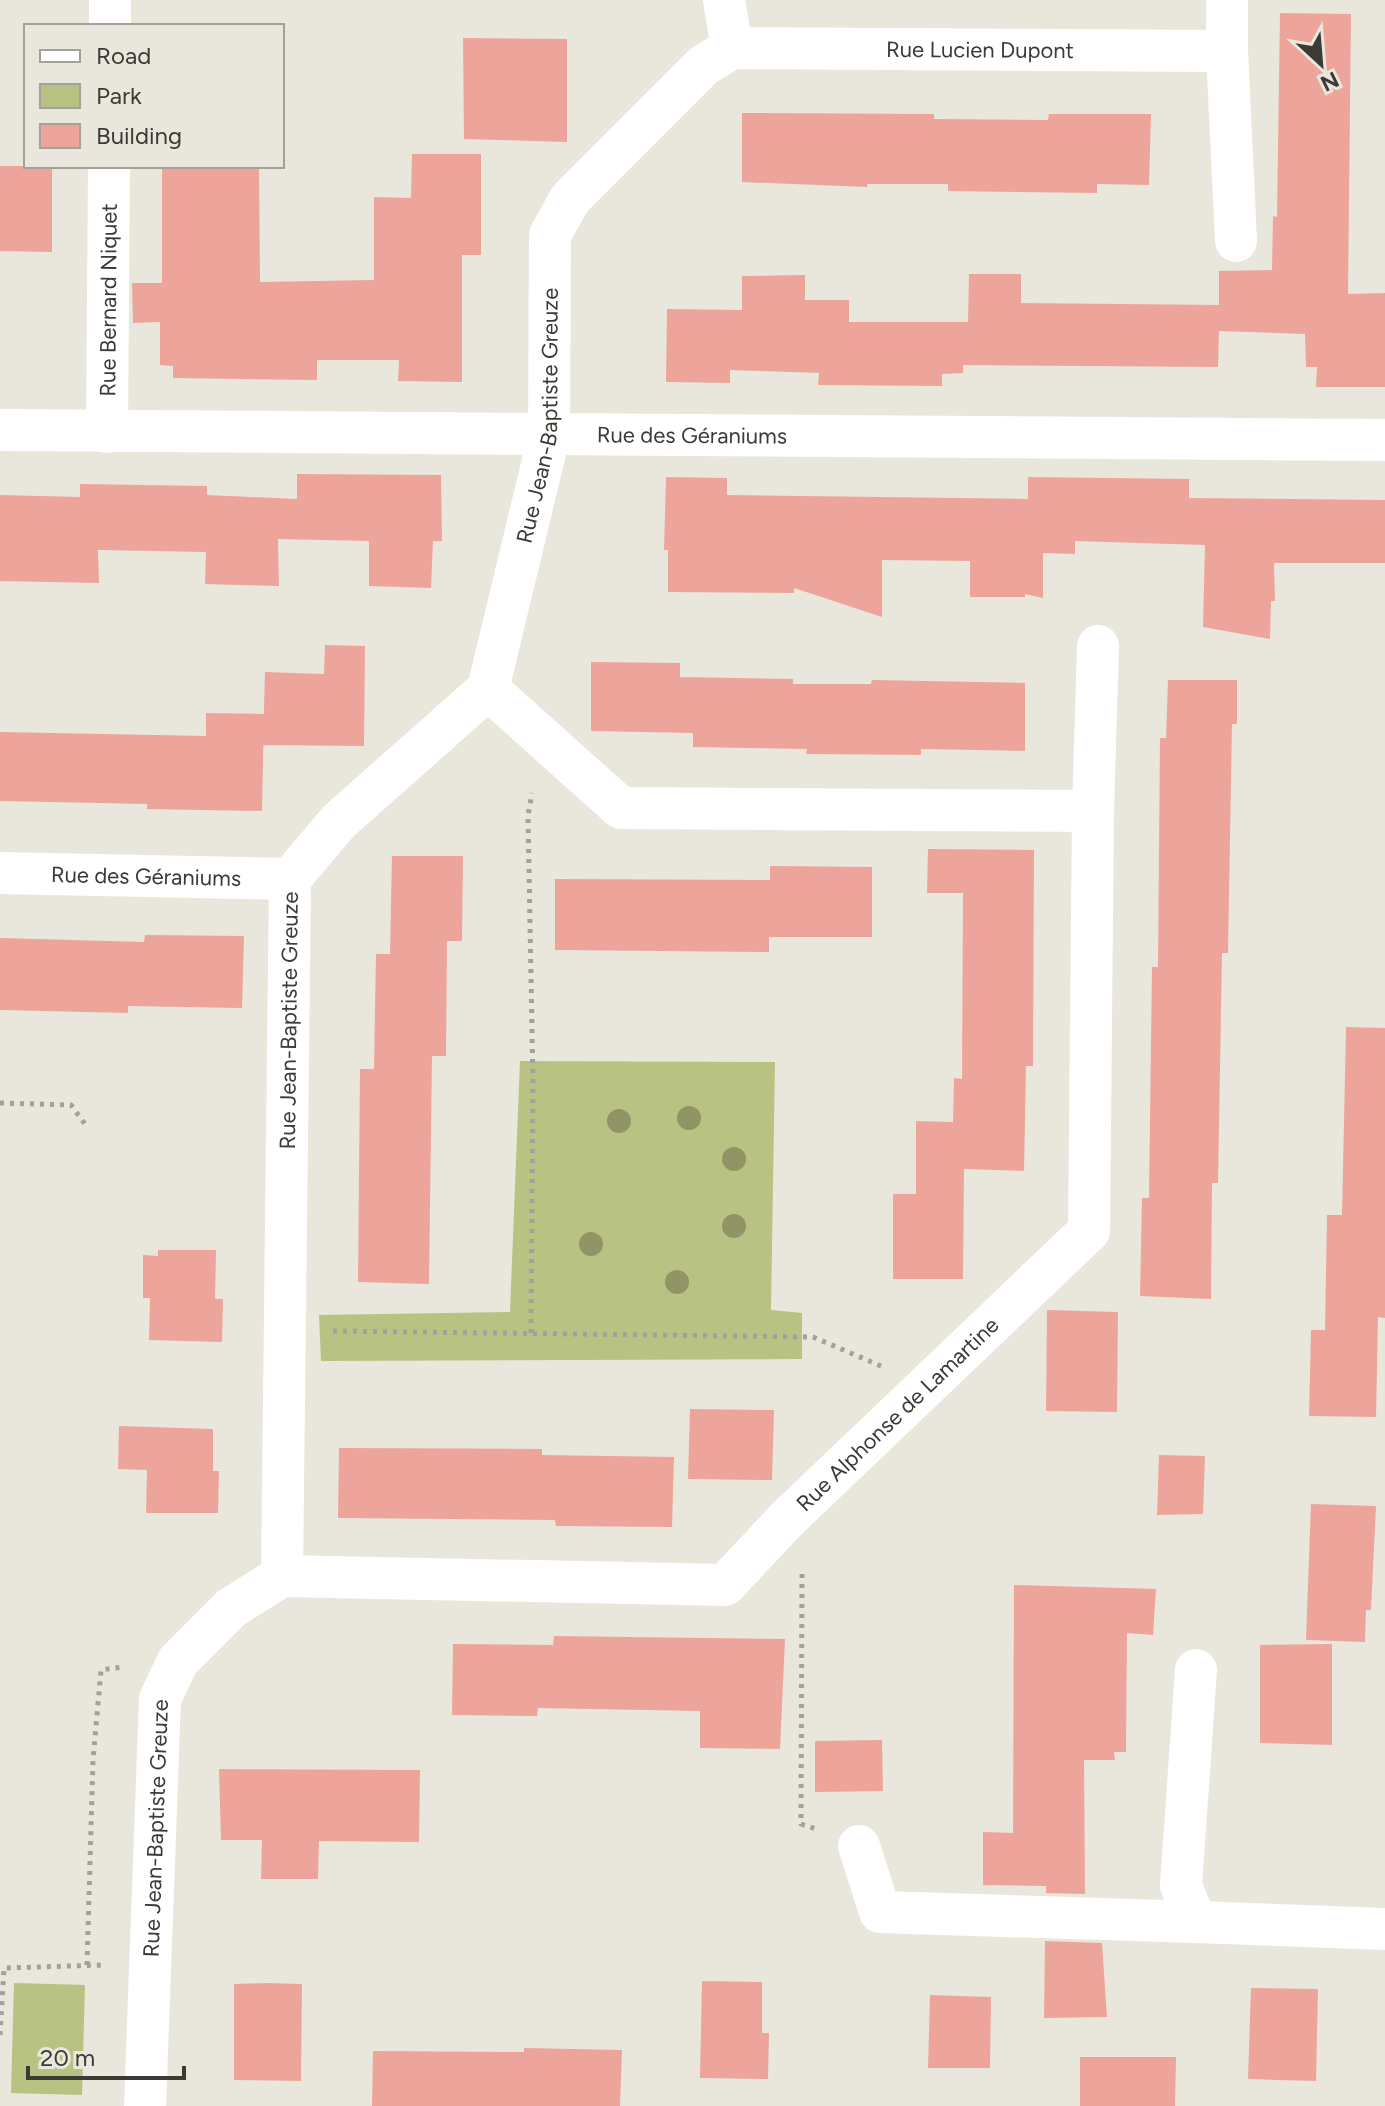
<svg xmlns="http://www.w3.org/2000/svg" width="1385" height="2106" font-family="Figtree,sans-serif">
	<rect width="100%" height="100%" fill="#e9e6dc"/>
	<path fill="#b8c383" d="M520,1061L775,1062L771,1310L802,1313V1359L321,1361L319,1315L510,1312Z
		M14,1983L85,1985L82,2095L11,2093Z"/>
	<path fill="#eda59b" d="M1280,13L1351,14L1348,294L1385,293V387H1316L1317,367H1306L1305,334L1219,331L1218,367L963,365V373L942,374V386L818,385L819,373L730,370V383L666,382L667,309L742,310V276L805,275V300H849V322H968L969,274H1021V303L1219,305V271L1272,270L1273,216L1277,217Z
		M463,38L567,39V142L464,139Z
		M742,113L934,114V119L1048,120L1049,114H1151L1149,185L1097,184V193L948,191V184H867V187L742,182Z
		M412,154H481V255H462V382L398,381L399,360H317V380L173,378V366L160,365V322L133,323L132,283H162V166H259L260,282L374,280V197L411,198Z
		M0,166H52V252L0,251Z
		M297,474L441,475L442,541H433L431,588L369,586V541L278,539L279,586L205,584L206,552L98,550L99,583L0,581V495L80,497V484L207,486V495L297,499Z
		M666,477L727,478V495L1028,499V477L1189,479V498L1385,500V563H1274L1275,601H1271L1270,639L1203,627L1205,545L1075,541V554L1043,553V598L1025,594V597H970V561L882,560V617L794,588V593L668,592V550H664Z
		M325,645L365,646L364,746L263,745L265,672L324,674Z
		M591,662L680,663V677L793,679V684H871L872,680L1025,683V751L921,749V755L806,754L807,749L693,747V733L591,731Z
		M1168,680H1237V724H1232L1228,953H1222L1218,1183H1212L1211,1299L1140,1296L1142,1198H1149L1152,967H1158L1160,738H1166Z
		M206,713L264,714L262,811L147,809V804L0,801V732L206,736Z
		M928,849L1034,850L1033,1066H1026L1024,1171L964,1169L963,1279H893V1194H916V1121L953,1122L954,1078L962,1079L963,893H927Z
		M392,856H463L462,941H447L446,1056H432L429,1284L358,1282L360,1069H374L376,954H390Z
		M770,866L872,867V937H769V952L555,950V879L770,880Z
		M145,935L244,936L242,1008L128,1006V1013L0,1010V938L144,942Z
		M1346,1027L1385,1028V1318L1378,1317L1376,1417L1309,1416L1311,1330H1325L1327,1215H1342Z
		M158,1250H216L215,1299H223L222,1342L149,1340L150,1298H143V1255L158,1256Z
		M1047,1310L1118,1312L1117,1412L1046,1411Z
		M690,1409L774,1410L772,1480L688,1479Z
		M119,1426L213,1429V1471H219L218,1513H146L147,1470L118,1469Z
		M339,1448L542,1449V1455L674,1457L672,1527L556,1526L555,1520L338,1518Z
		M1159,1455L1205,1456L1203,1514L1157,1515Z
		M1311,1504L1376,1506L1371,1610H1366L1365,1642L1306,1640Z
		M1014,1585L1156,1589L1153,1635L1127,1633L1126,1752H1114L1115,1760H1084L1085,1894L1046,1893V1886L983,1885V1832L1013,1833Z
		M554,1636L785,1639L780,1749L700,1748V1711L538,1708L537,1716L452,1715L453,1644L553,1645Z
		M1332,1644V1745L1260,1743V1645Z
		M882,1740L883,1791L815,1792V1741Z
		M219,1769L420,1770L419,1842L319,1841L318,1879H261L262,1840H221Z
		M1045,1941L1102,1943L1107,2017L1044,2018Z
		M702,1981L762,1982V2033H769L768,2079L700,2078Z
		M268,1983L302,1984L301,2081L234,2080V1984Z
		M1251,1988L1318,1989L1316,2081L1248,2079Z
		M930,1995L991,1997L990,2068H928Z
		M524,2048L622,2050L620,2106H372L373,2051L524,2052Z
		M1080,2057H1176L1175,2106H1080Z"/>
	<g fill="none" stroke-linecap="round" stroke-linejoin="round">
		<path stroke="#a3a199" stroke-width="5" stroke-dasharray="4 6" stroke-linecap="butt" d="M0,1103L71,1105L87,1127
			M333,1331L813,1337L881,1366
			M531,1333L533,1083L528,816L532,793
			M802,1574L801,1824L816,1829
			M87,1965L93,1760L101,1670L123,1667
			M0,2035L4,1968L103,1965"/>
		<g stroke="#fff" stroke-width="42">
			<path d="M110,26V0"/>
			<path id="s1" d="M732,48L1227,51V0"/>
			<path d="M1227,51L1236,241"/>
			<path id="s2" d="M0,430L1385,440"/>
			<path id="s3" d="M107,432L109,166"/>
			<path d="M488,689L621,808L1093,811"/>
			<path id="s4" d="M0,873L290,879"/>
			<path id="s5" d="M282,1576L725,1585L786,1520L1089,1231L1093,811L1098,646"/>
			<path d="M1196,1670L1181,1886L1196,1922L1385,1929"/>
			<path d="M859,1846L880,1912L1196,1922"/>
			<path id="s6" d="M145,2106L160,1699L178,1661L231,1608L282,1576L290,879L339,821L488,689L549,436L550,235L570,199L704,65L732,48L724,0"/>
		</g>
	</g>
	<g fill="#919464">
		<circle cx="689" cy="1118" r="12"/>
		<circle cx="619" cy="1121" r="12"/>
		<circle cx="734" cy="1159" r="12"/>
		<circle cx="734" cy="1226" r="12"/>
		<circle cx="591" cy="1244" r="12"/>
		<circle cx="677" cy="1282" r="12"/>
	</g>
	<g text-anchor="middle" stroke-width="6" stroke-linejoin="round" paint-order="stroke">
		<g font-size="22" fill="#3b3a35" stroke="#e9e6dc">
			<text dy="8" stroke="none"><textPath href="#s1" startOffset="248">Rue Lucien Dupont</textPath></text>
			<text dy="8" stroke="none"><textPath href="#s3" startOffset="132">Rue Bernard Niquet</textPath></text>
			<text dy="8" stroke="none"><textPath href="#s6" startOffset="1836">Rue Jean-Baptiste Greuze</textPath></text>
			<text dy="8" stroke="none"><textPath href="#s2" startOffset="692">Rue des Géraniums</textPath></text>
			<text dy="8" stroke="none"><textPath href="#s4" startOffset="146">Rue des Géraniums</textPath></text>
			<text dy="8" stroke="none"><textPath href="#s6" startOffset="1140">Rue Jean-Baptiste Greuze</textPath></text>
			<text dy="8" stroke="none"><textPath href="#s5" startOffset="686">Rue Alphonse de Lamartine</textPath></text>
			<text dy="8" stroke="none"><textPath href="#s6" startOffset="278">Rue Jean-Baptiste Greuze</textPath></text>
		</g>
	</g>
	<rect x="24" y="24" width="260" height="144" fill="#e9e6dc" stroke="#a3a199" stroke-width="2"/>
	<rect x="40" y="50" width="40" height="12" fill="#ffffff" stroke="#a3a199" stroke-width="2"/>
	<text x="96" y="64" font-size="24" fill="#3b3a35">Road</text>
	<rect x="40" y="84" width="40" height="24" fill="#b8c383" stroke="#a3a199" stroke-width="2"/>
	<text x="96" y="104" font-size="24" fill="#3b3a35">Park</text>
	<rect x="40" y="124" width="40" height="24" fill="#eda59b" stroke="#a3a199" stroke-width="2"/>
	<text x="96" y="144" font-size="24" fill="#3b3a35">Building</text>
	<g transform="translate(1321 64) rotate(154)" stroke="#e9e6dc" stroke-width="6" paint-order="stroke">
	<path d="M0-6L14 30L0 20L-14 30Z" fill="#3b3a35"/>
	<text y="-12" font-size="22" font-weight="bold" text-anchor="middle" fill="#3b3a35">N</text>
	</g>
	<path d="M28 2066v12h156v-12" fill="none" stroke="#3b3a35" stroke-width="4"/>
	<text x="40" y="2066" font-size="24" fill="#3b3a35" stroke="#e9e6dc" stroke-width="6" paint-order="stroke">20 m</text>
</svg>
